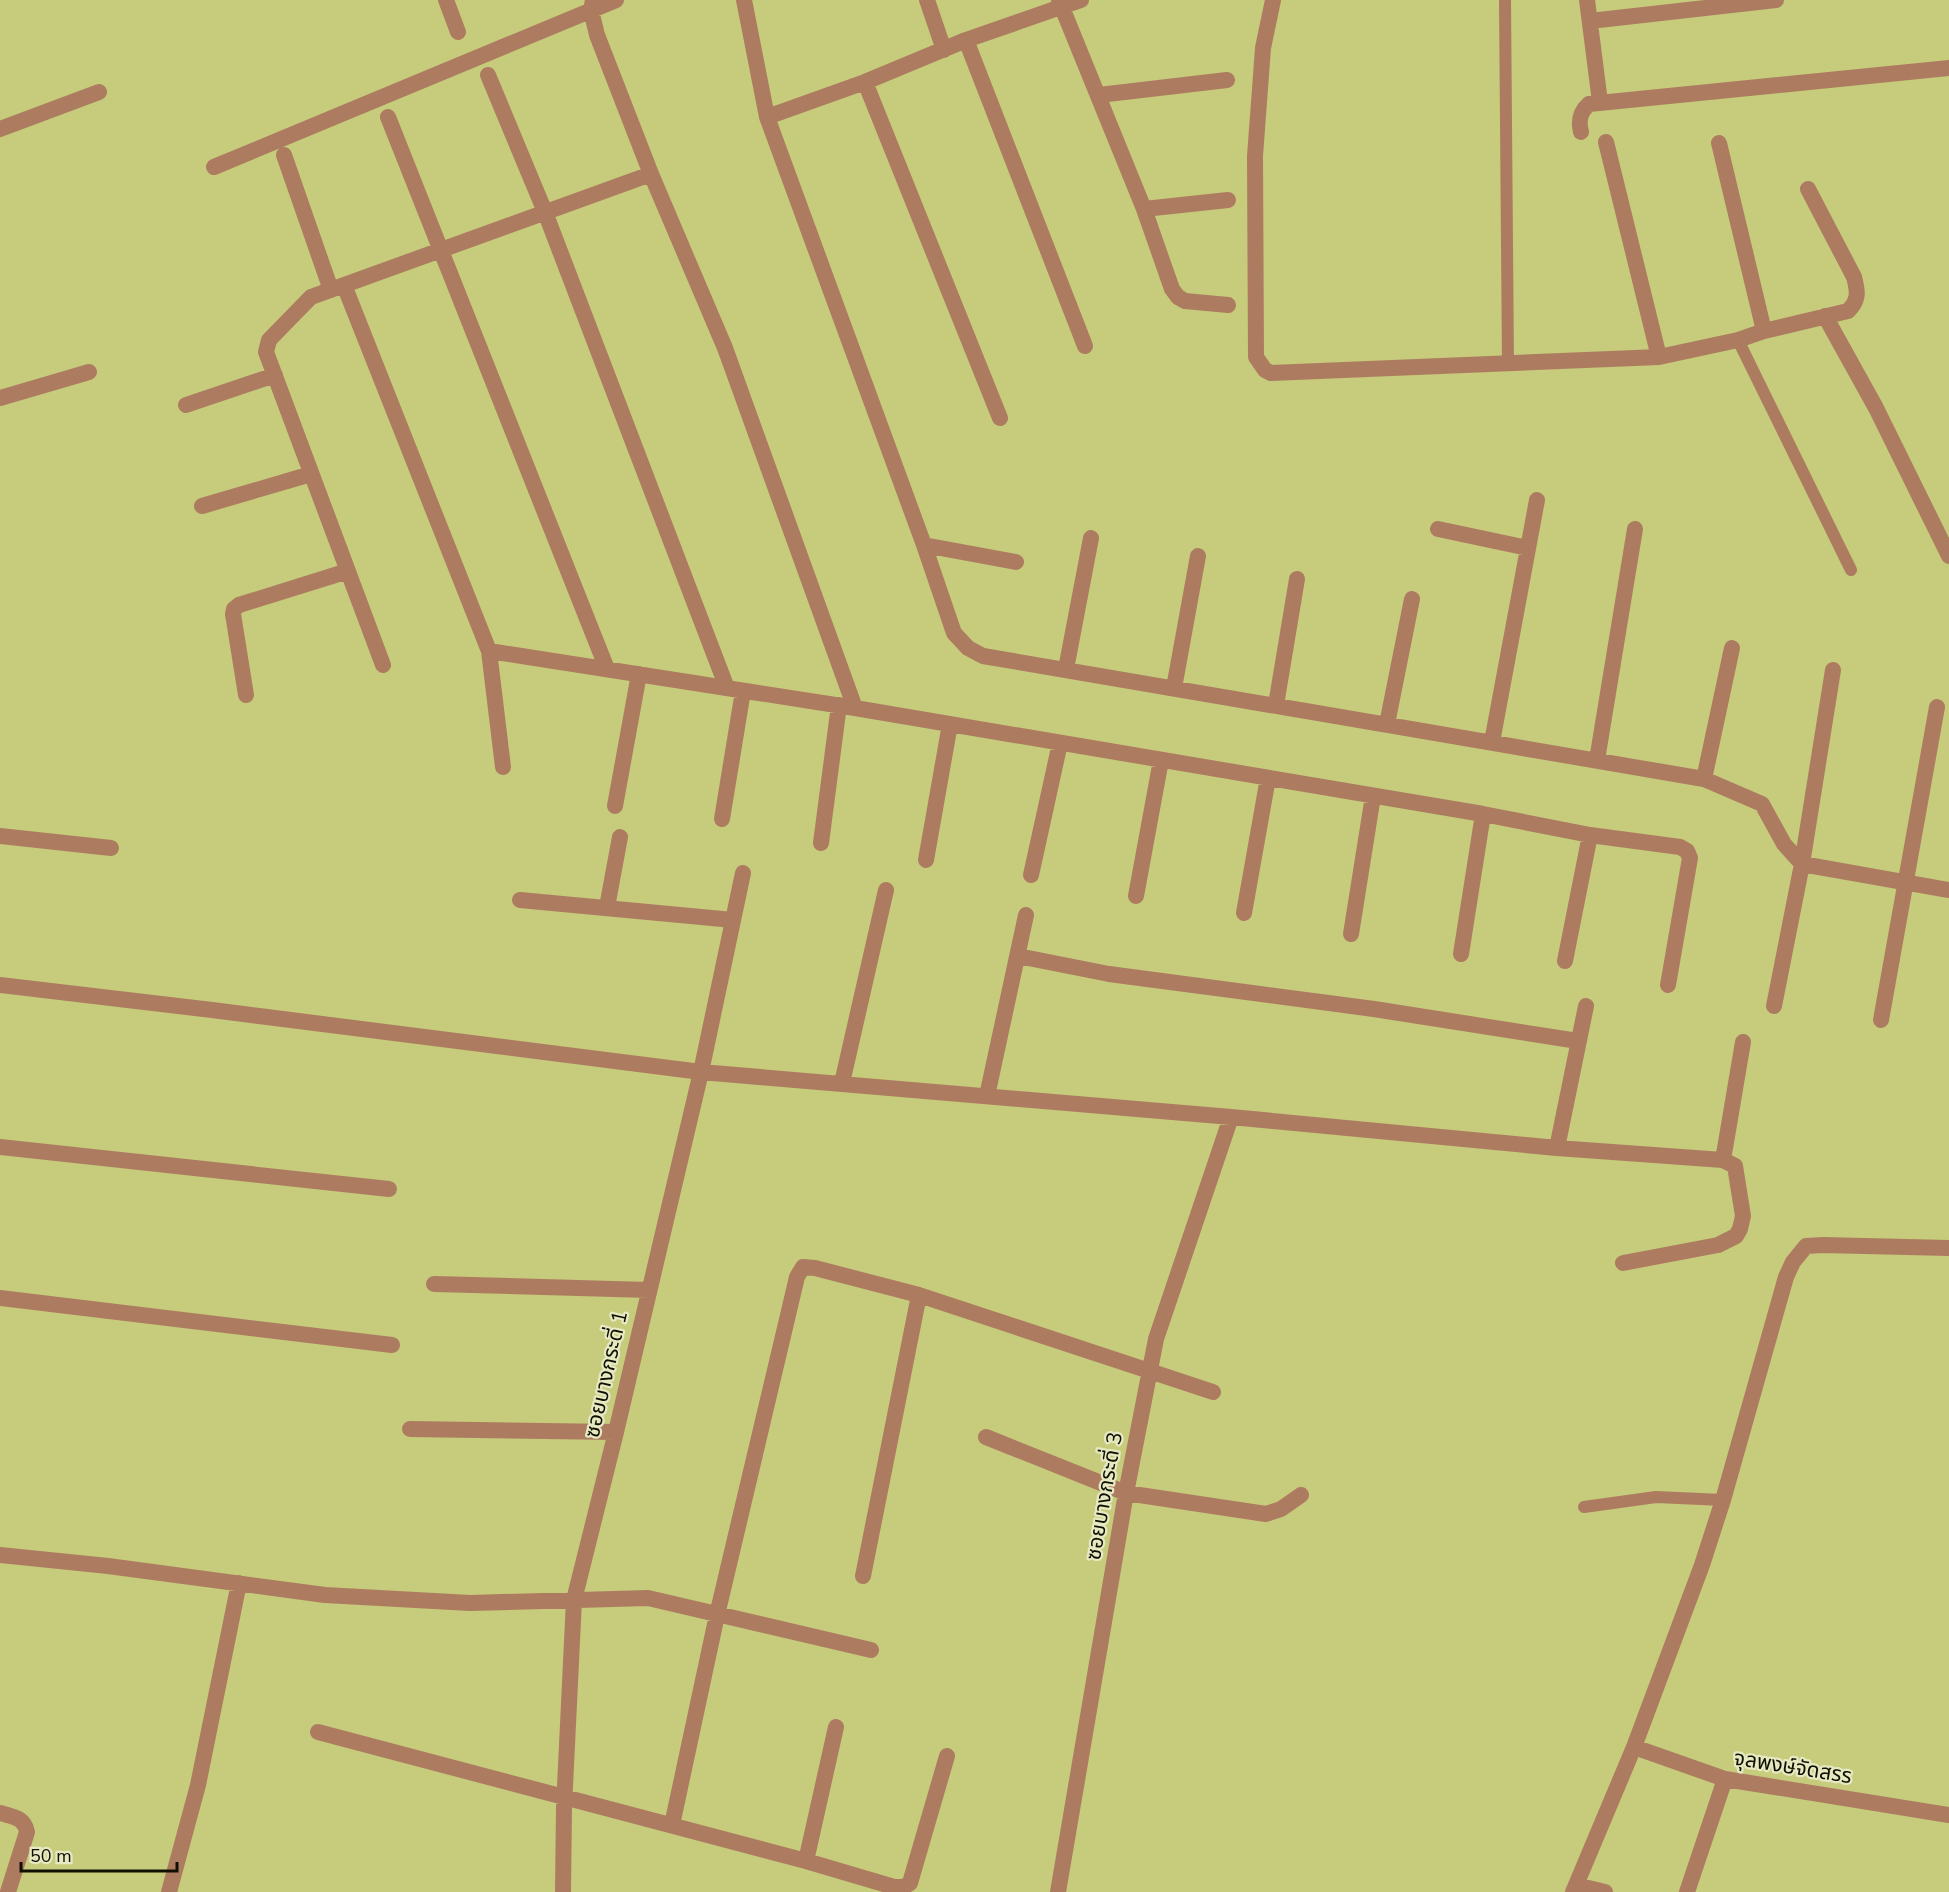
<svg xmlns="http://www.w3.org/2000/svg" width="1949" height="1892" font-family="'Nunito Sans','Noto Sans Thai',sans-serif">
	<rect width="100%" height="100%" fill="#c7cb7c"/>
	<g fill="none" stroke-linecap="round" stroke-linejoin="round">
		<path stroke="#ad7c60" stroke-width="12" d="M1505,0L1508,365
			M1738,340L1851,570
			M1584,1507L1656,1497L1723,1500"/>
		<path stroke="#ad7c60" stroke-width="16" d="M446,0L458,32
			M593,0L591,10L597,35L651,174L725,348L855,708
			M744,0L767,117L924,545L954,633L968,648L983,656L1704,779L1762,804L1784,844L1802,864L1949,890
			M927,0L944,50
			M1059,0L1144,209L1172,289L1178,297L1185,301L1228,305
			M1273,0L1263,48L1255,156L1256,357L1265,370L1271,373L1659,357L1738,340L1764,331L1848,311C1859,300 1858,292 1854,277L1808,189
			M1587,0L1600,102
			M1590,21L1776,0
			M966,40L1085,346
			M488,75L545,212L727,688
			M865,82L1000,418
			M1099,95L1227,80
			M388,117L607,669
			M767,117L865,82L966,40L1081,0
			M0,129L99,92
			M1581,132C1578,120 1580,112 1589,104L1949,68
			M1606,142L1659,357
			M1719,143L1764,331
			M284,155L331,290
			M214,167L616,0
			M1144,209L1228,200
			M344,285L489,651L503,767
			M1825,316L1876,408L1949,556
			M0,398L89,372
			M186,405L275,375
			M202,506L311,474
			M1438,529L1528,548
			M924,545L1016,562
			M489,651L855,708L1483,814L1590,835L1680,847L1687,851L1690,858L1668,985
			M383,665L266,352L269,340L311,297L651,174
			M1066,669L1091,538
			M1174,688L1198,556
			M246,695L233,614L234,609L239,605L348,571
			M1276,705L1297,579
			M1387,724L1412,599
			M1492,742L1537,500
			M1597,760L1635,529
			M1704,779L1732,648
			M615,806L639,674
			M722,819L743,691
			M0,836L111,848
			M821,843L839,705
			M926,860L950,724
			M1031,875L1060,743
			M1136,896L1161,760
			M520,900L733,920
			M607,907L620,837
			M1244,913L1268,778
			M1351,934L1373,796
			M1461,954L1483,814
			M1018,956L1109,974L1374,1009L1578,1041
			M1565,961L1590,835
			M0,985L212,1010L701,1072L1231,1117L1557,1148L1723,1160L1735,1166L1743,1216L1740,1229L1736,1236L1718,1245L1623,1263
			M1774,1006L1802,864L1833,670
			M1881,1020L1937,707
			M842,1083L886,890
			M987,1096L1026,915
			M0,1147L389,1189
			M1557,1148L1586,1006
			M1723,1160L1743,1042
			M434,1284L649,1290
			M0,1298L392,1345
			M410,1429L616,1432
			M986,1437L1126,1493L1266,1514L1281,1509L1301,1495
			M0,1555L108,1566L325,1595L470,1603L648,1598L871,1650
			M863,1576L919,1295
			M318,1732L806,1861L894,1887H904L910,1883L947,1756
			M1634,1747L1725,1779L1949,1815
			M0,1813C13,1817 24,1817 27,1832L8,1892
			M672,1825L717,1615L797,1277L803,1267L815,1268L919,1295L1213,1392
			M806,1861L836,1727
			M1576,1885L1605,1892
			M169,1892L198,1785L239,1583
			M563,1892L564,1807L574,1600L616,1432L701,1072L743,873
			M1058,1892L1126,1493L1156,1339L1231,1117
			M1573,1892L1634,1747L1702,1565L1723,1500L1786,1277L1793,1262L1806,1246L1823,1245L1949,1248
			M1687,1892L1725,1779"/>
	</g>
	<g text-anchor="middle" stroke-width="4.5" stroke-linejoin="round" paint-order="stroke">
		<g font-size="21" fill="#101000" stroke="#e6e9c2">
			<text transform="translate(606 1374) rotate(-77)" y="7">ซอยบางกระดี่ 1</text>
			<text transform="translate(1104 1496) rotate(-80)" y="7">ซอยบางกระดี่ 3</text>
			<text transform="translate(1793 1767) rotate(9)" y="7">จุลพงษ์จัดสรร</text>
		</g>
	</g>
	<path d="M21 1862v9h156v-9" fill="none" stroke="#101000" stroke-width="3"/>
	<text x="30" y="1862" font-size="18" fill="#101000" stroke="#e6e9c2" stroke-width="4.5" paint-order="stroke">50 m</text>
</svg>
